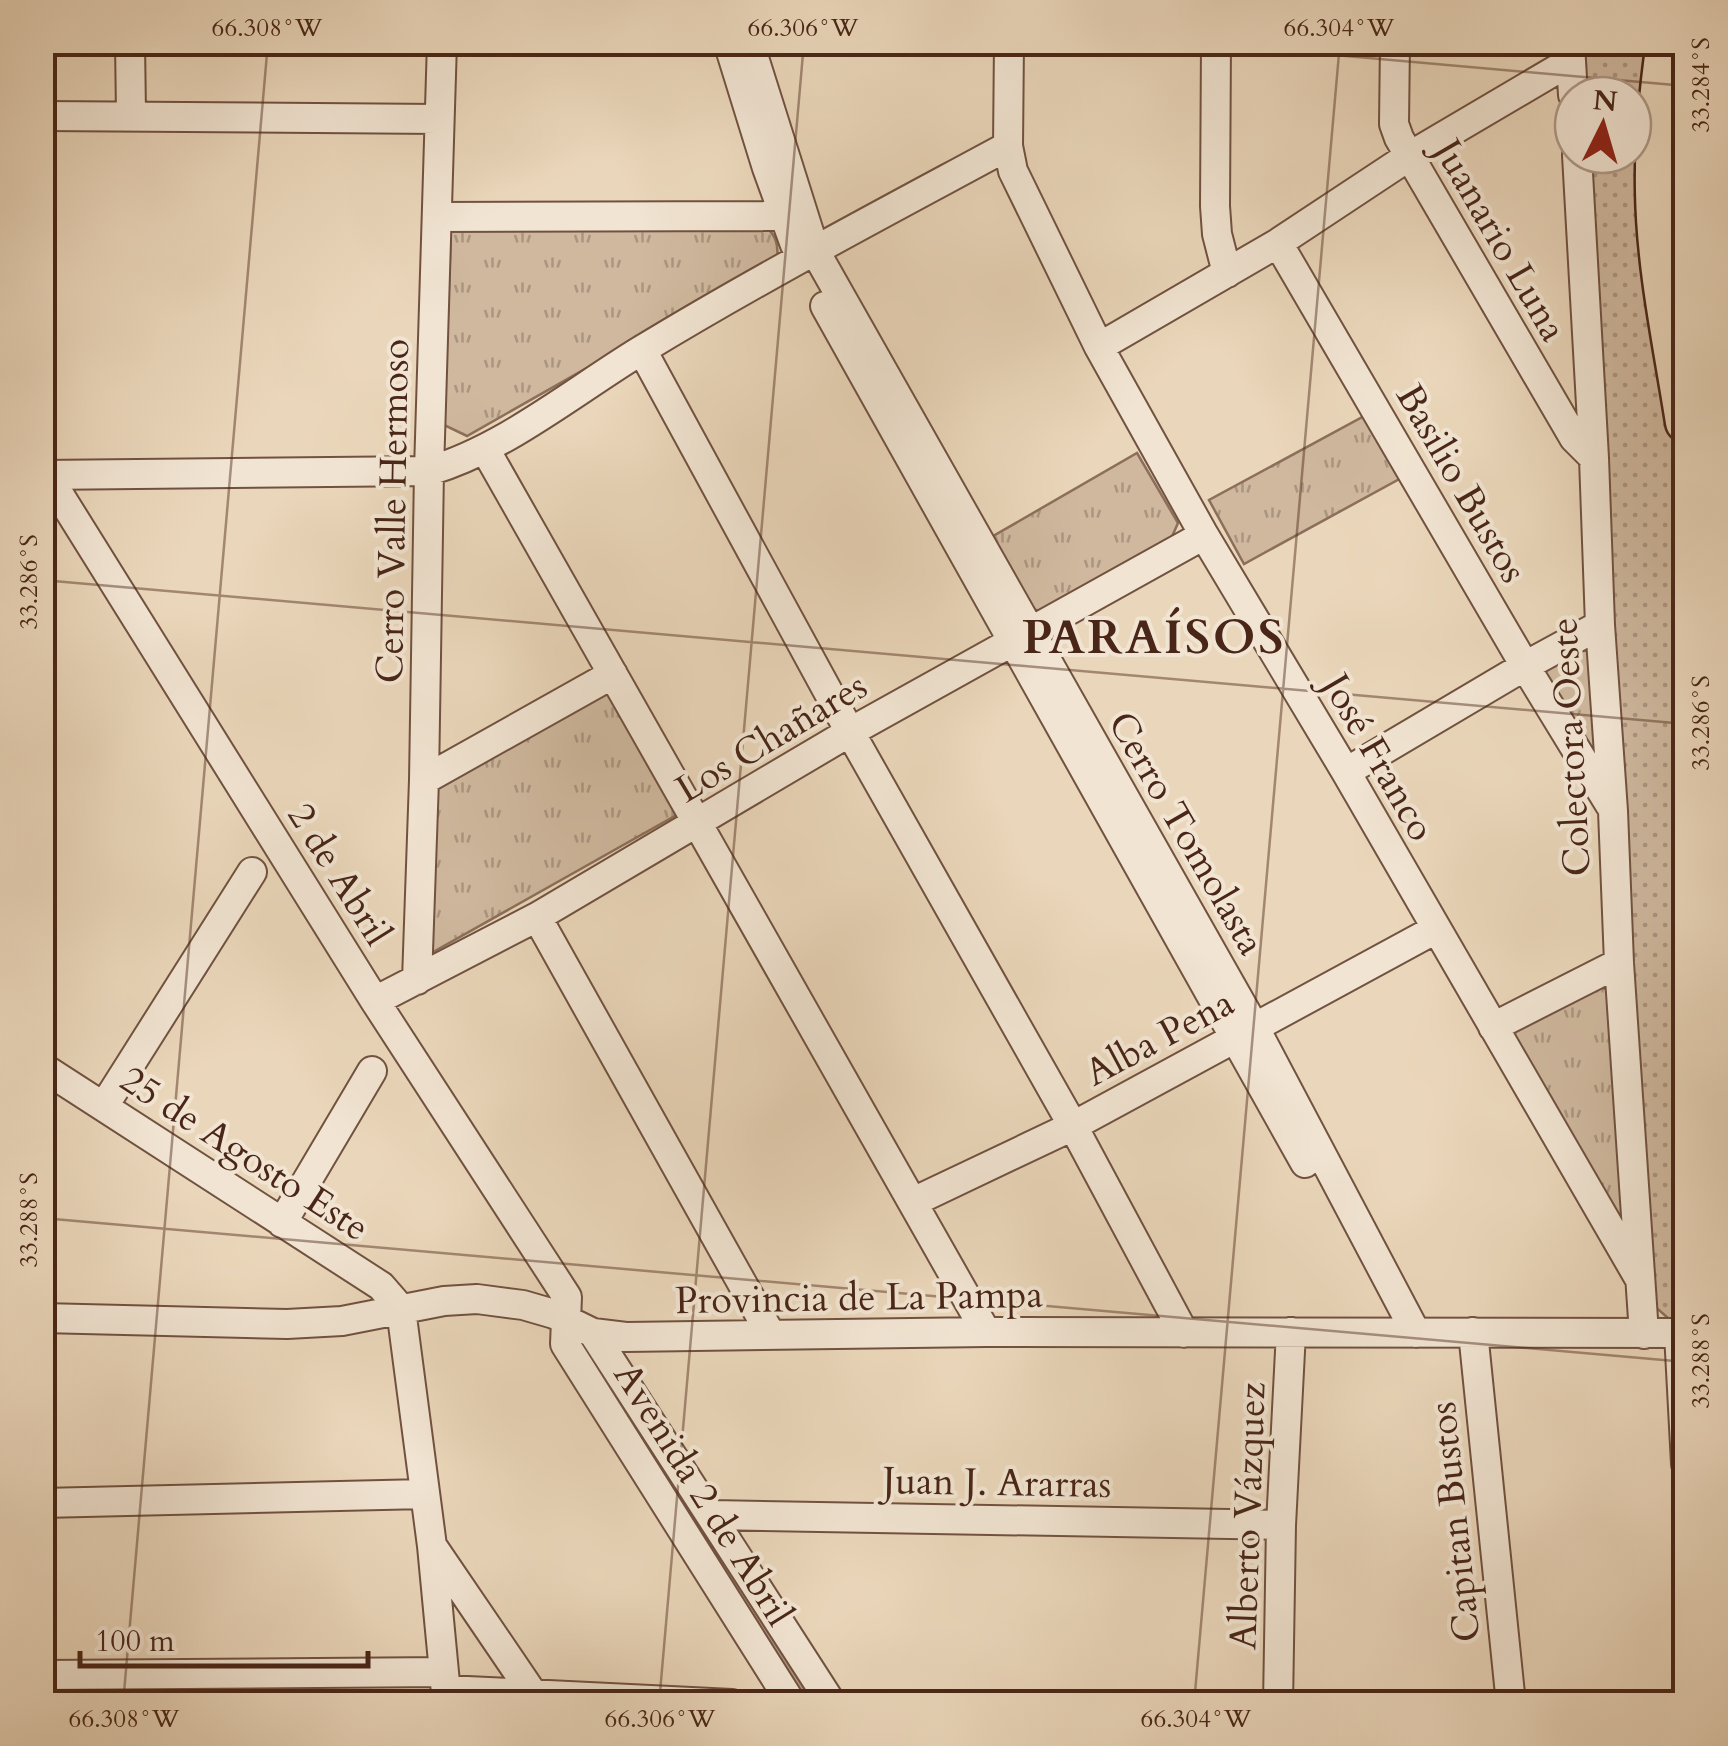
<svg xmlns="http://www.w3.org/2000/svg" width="1728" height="1746" font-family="Cardo,serif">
	<defs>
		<pattern id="grass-dots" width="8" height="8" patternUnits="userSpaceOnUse" patternTransform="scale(2.5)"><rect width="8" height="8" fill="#cfb89e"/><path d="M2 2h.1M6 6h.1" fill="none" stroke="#aa9580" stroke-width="1.8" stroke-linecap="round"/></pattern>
		<pattern id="park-tufts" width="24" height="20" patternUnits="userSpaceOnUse" patternTransform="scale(2.5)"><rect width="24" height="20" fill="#cfb89e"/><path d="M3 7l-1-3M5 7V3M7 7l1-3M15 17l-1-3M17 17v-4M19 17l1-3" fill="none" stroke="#aa9580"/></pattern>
	</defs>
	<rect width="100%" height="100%" fill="#ead6ba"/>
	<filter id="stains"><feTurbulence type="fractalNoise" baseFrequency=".002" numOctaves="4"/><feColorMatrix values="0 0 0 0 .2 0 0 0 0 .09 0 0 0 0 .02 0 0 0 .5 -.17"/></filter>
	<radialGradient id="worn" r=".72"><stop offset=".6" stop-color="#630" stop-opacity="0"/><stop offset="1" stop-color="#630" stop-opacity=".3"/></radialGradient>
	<path fill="url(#grass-dots)" stroke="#8c6f5a" stroke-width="2.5" d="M1579,43H1662L1678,424L1686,471L1685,1324L1669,1319L1652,1304L1586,155H1633V95H1582Z
		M1685,43V366L1669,100Z
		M584,1337L820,1703H801L571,1344Z"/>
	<path fill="url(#park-tufts)" stroke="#8c6f5a" stroke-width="2.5" d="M763,224C775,234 779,243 777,259L770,264L467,436L444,425L451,229Z
		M1368,414L1403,477L1244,564L1209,500Z
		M1137,453L1178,523L1170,541L1043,611L1029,609L988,539Z
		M1579,647L1591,654L1597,752L1588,755L1545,674L1549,663Z
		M606,687L680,813L426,956L429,787Z
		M1595,986L1606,989L1610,997L1622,1215L1619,1223L1516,1047L1515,1033L1521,1022Z"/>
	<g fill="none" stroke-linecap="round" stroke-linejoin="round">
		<path stroke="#b39a83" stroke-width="20" d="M579,1337L811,1704"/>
		<defs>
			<path id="minor" d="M130,42L131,115
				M728,42L767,168L795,245
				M749,42L815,251L1255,1028L1416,1333
				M1009,42L1008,146L1013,171L1099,347L1204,535L1346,772L1639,1278
				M1216,42L1215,206L1217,234L1227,273
				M1395,42L1394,124L1399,138L1574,438L1594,458
				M1570,44L1573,95
				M42,116L439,119
				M1577,155L1594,458L1600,625L1613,811L1619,963L1644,1334
				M437,217L800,216
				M1278,243L1525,666L1610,805
				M825,306L1305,1163
				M1099,347L1278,243L1408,157L1571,61
				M642,350L850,732L1073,1126L1184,1333
				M485,449L986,1332
				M42,467L375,1001L567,1297L565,1344L792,1704
				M42,475L429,471C504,449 573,392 640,351C760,278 884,213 1008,146
				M1346,772L1525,666L1600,625
				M424,780L613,674
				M537,917L771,1335
				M417,980L424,780L429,471L442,42
				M375,1001L537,917L850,732L1204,535
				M1493,1027L1619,963
				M42,1067L381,1286L401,1309
				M104,1106L252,872
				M913,1202L1073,1126L1436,929
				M282,1223L372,1071
				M401,1309L432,1546L447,1704
				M42,1318L287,1324L342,1321L444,1301L477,1299L523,1305L554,1314L593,1333L626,1337L986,1332L1686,1333
				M1473,1332L1511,1704
				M593,1333L832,1704
				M1679,1333L1686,1464
				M42,1503L425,1494
				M712,1515L1281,1525
				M433,1547L533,1694
				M42,1675L444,1672
				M446,1690L732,1704
				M1278,1704L1281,1525L1291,1332"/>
			<path id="highway" d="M1667,42C1660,91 1655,141 1656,190C1657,268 1674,345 1686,422"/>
		</defs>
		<use href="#minor" stroke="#715240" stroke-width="32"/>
		<use href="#highway" stroke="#492617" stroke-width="45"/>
		<use href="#minor" stroke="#f1e4d2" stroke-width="28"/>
		<use href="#highway" stroke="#ead6ba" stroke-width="40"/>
	</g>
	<path fill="none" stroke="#492617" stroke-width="2.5" stroke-opacity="0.45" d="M1187,42L1686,86M42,580L1686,724M42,1218L1686,1362M123,1704L268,42M659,1704L804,42M1194,1704L1340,42"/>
	<g text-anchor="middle" stroke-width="8" stroke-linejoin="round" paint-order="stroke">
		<g font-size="38" fill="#492617" stroke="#f1e4d2">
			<text transform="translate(1501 240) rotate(60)" y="13">Juanario Luna</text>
			<text transform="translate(1462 483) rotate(60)" y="13">Basilio Bustos</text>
			<text transform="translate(392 511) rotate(-89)" y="13">Cerro Valle Hermoso</text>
			<text transform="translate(771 737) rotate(-31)" y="13">Los Chañares</text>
			<text transform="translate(1570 747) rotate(-93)" y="13">Colectora Oeste</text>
			<text transform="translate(1379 757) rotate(60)" y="13">José Franco</text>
			<text transform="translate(1187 833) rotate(60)" y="13">Cerro Tomolasta</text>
			<text transform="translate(340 874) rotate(58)" y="13">2 de Abril</text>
			<text transform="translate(1159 1037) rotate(-28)" y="13">Alba Pena</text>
			<text transform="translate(245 1153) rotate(33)" y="13">25 de Agosto Este</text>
			<text transform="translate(859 1297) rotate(-1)" y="13">Provincia de La Pampa</text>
			<text transform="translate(997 1482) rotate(1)" y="13">Juan J. Ararras</text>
			<text transform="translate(704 1494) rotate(58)" y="13">Avenida 2 de Abril</text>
			<text transform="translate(1247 1516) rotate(-88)" y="13">Alberto Vázquez</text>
			<text transform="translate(1454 1522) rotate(-96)" y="13">Capitan Bustos</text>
		</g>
		<g font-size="48" font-weight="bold" letter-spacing="2.5" fill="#492617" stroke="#f1e4d2">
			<text x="1154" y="653">PARAÍSOS</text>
		</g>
	</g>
	<rect width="1728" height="1746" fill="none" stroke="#ead6ba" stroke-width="110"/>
	<g transform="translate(1603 125) rotate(5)"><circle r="48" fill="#f1e4d2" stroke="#ae9887" stroke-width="2.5"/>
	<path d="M0-8L18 38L0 25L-18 38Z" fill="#8f2418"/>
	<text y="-15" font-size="28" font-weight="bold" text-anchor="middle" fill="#492617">N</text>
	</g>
	<path d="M80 1651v15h288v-15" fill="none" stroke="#492617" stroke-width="5"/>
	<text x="95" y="1651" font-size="30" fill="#492617" stroke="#f1e4d2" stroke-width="8" paint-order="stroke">100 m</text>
	<rect x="55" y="55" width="1618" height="1636" fill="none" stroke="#492617" stroke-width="4"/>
	<g font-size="25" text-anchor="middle" fill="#492617">
		<text x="267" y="36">66.308°W</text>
		<text x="803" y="36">66.306°W</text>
		<text x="1339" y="36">66.304°W</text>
		<text transform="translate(1700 85) rotate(-90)" y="9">33.284°S</text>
		<text transform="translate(28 582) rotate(-90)" y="9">33.286°S</text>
		<text transform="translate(1700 723) rotate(-90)" y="9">33.286°S</text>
		<text transform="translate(28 1220) rotate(-90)" y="9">33.288°S</text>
		<text transform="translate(1700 1361) rotate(-90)" y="9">33.288°S</text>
		<text x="124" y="1727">66.308°W</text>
		<text x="660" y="1727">66.306°W</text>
		<text x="1196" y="1727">66.304°W</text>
	</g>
	<rect width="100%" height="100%" filter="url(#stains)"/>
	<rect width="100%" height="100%" fill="url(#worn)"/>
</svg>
